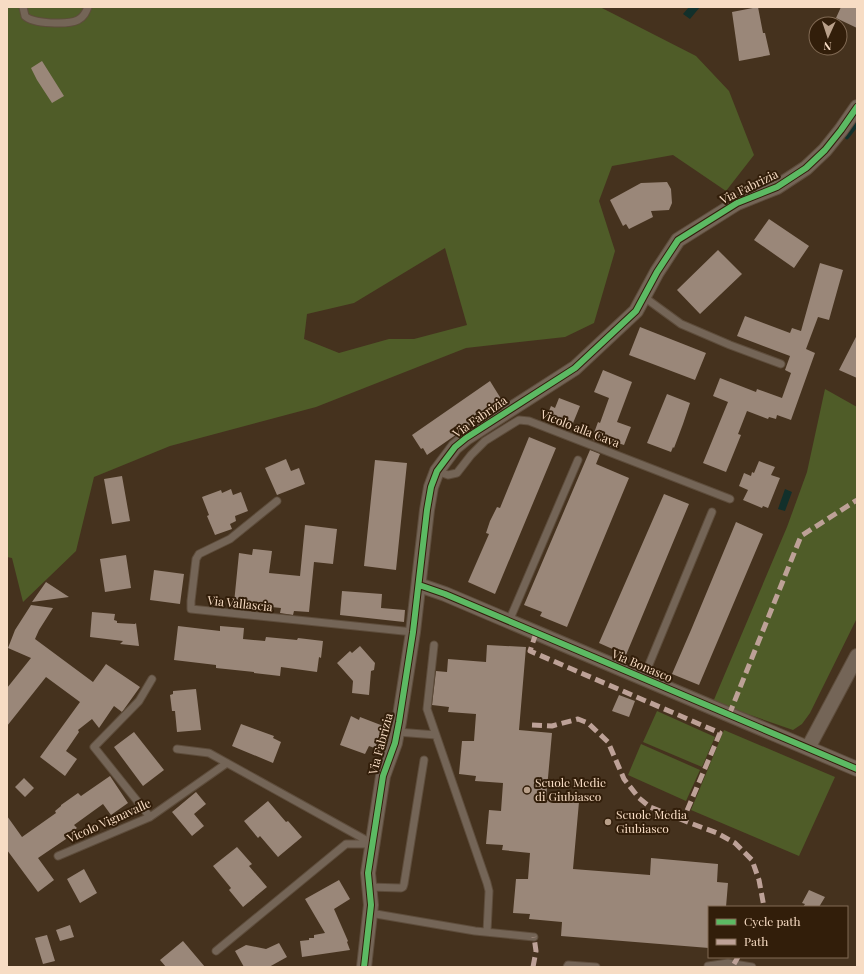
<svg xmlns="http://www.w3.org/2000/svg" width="864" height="974" font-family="'Playfair Display',serif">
	<rect width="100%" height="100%" fill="#45321e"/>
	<path fill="#4f5c28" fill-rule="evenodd" d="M7,7H600L696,56L729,91L754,155L726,191L673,155L612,166L599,201L615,251L594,323L565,337L466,348L316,407L170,446L94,477L76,551L23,602L12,558L7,557ZM445,248L467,325L414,339H389L339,353L304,339L307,314L354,303Z
		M825,389L857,407V618L810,713L802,724L793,730L713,702L787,527L807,472Z
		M657,711L715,737L702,767L643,742Z
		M724,730L835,777L799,856L691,810Z
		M641,744L700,770L686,801L628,775Z"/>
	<path fill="#12302b" d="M689,7H700L690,19L683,14Z
		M785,489L792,492L785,511L778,509Z"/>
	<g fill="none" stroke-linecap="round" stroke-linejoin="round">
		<path stroke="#12302b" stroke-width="4.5" d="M847,137L857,124"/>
	</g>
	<path fill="#9a8779" d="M758,7L763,33H765L770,55L739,61L732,12Z
		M841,7H857V28L836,18Z
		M42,61L64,96L52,103L37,80L31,68Z
		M667,182L671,189L672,203L669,210L651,211L653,217L629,229L626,224L623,226L610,200L641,183Z
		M769,219L809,246L794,268L754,240Z
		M718,250L742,274L700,314L677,290Z
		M820,263L843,270L829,320L818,317L806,349L815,353L791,420L777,415L776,419L769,417L768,419L747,411L738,434L741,435L726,472L703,463L728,402L713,396L720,378L756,392L757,389L782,398L791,373L785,370L790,356L737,336L745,316L790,333L792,328L801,331Z
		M640,327L706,353L695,380L629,355Z
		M857,335V378L839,370Z
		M603,370L632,382L617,422L631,427L624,445L618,443L615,448L593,440L596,434L594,433L598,422L600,423L609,398L594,392Z
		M490,381L503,402L427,455L423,448L421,449L412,435Z
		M667,394L690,403L683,424L674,448L673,447L671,452L647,443Z
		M559,398L580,406L571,428L550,420L551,418L547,416L551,406L555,408Z
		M529,437L556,448L495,594L468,582L489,534L486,533L490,521L497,507L500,508Z
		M590,450L600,454L596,464L629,478L567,627L540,616L542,612L524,605Z
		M286,459L291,471L299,468L305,484L277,495L265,468Z
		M375,460L407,463L396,570L364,566Z
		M759,461L775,467L771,475L780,478L768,508L763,506L762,508L743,500L748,490L739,486L744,473L751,476L752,472L754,473Z
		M122,476L130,521L112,524L104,479Z
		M231,489L233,495L241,492L248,511L235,516L236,521L230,524L232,529L215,535L207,516L209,515L202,497L221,490L222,493Z
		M664,494L689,504L626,655L599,643Z
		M736,522L763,534L699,685L672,674L691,630Z
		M305,525L337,529L333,564L314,562L309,612L294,611L293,615L280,613L281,608L234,603L239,553L252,555L253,549L272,551L269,573L300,576Z
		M126,555L131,588L105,592L100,559Z
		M154,570L184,574L180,604L150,600Z
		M46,582L69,597L32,602Z
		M342,591L382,594L381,608L405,610L404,622L340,615Z
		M31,605L53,608L39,630L35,639L93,682L106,664L140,687L122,712L114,706L99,728L92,719L78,730L79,732L66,751L77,759L65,776L40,757L80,702L46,677L7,726V688L31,658L8,648L15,630Z
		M92,612L115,614L114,620L117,621V623L135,624L136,623L139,646L120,644L123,641L90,637Z
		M178,626L220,631V626L244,628L243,639L265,641L266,637L297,640L298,638L323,641L321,658L319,657L317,672L281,667L280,676L254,673V672L216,668V665L174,660Z
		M487,645L526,647L519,730L552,733L546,800L579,802L573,869L650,875L651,858L718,864L717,882L728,883L726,907H709V948L561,936L562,922L529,919L530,914L513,913L516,879H528L530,853L502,850L503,845L486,844L489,810L501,811L503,783L475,781L476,776L459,774L462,741H474L476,714L448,712L449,707L432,705L436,671L447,672L448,659L486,662Z
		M360,646L375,663L374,670L371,671L369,695L352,693L353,681L337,663L350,651L352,653Z
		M196,689L201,730L177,732L175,711H172L170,695L173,694V691Z
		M619,695L635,701L629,717L612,711Z
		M351,716L359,720L360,717L386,727L377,749L369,746L365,754L340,745Z
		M241,724L274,736L273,738L281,742L273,763L232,746Z
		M134,732L164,770L143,786L114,747Z
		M110,776L128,803L111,815L103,804L74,825L77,828L65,837L66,839L38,858L54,880L38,892L7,850V816L22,837L56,813L55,811L61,806V805L78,793L81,796Z
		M24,778L34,788L25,797L15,787Z
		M196,792L206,804L194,814L204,826L192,836L172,812Z
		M268,801L286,822L288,821L302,837L278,857L260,836L258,838L244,821Z
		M237,847L252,864L249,866L267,887L243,907L229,890L231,888L213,866Z
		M84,869L97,893L80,903L67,879Z
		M339,880L350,899L334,909L348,941L347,942L350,950L302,957L300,941L309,940V938H314V935L325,933L305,899Z
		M809,890L825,897L819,907H803L805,904L802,903Z
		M70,925L74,937L60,941L56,930Z
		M47,935L55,961L43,964L35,938Z
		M183,941L205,967H166L160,960Z
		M279,943L287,957L269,967H244L235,951L246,945L266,949Z"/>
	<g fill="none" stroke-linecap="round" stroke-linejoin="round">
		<defs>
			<path id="lane" d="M23,7L25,16C33,24 68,25 78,20C84,17 86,12 88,7
				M644,297L681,324L730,345L781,364
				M437,471L448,475L457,473L471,455L485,441L514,423L519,420L529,421L730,499
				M277,501L230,539L199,554L196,559L191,601V609L413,632
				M509,621L578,460
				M434,645L427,709L487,883L489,891L487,932
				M643,679L712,512
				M397,732L436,735
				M177,749L209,753L373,844
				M150,817L94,747L139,701L152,679
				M58,856L150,817L227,763
				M369,887L401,888L403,887L404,884L424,760
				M370,913L475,931L534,937
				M216,951L346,844H372
				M708,966L728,963L752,967
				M567,967L568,965L596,967"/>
			<path id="street" d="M419,585L445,594L857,769
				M808,748L857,656
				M364,967L371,905L368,873L383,776L395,743L399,722L413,632L427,510L431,487L437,471L455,447L466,438L575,368L636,311L657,272L678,240L737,203L777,187L806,168L825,150L841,130L857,107"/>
		</defs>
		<use href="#lane" stroke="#5e4d3c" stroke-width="9"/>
		<use href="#street" stroke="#5e4d3c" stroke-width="16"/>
		<use href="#lane" stroke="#746557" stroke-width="7"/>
		<use href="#street" stroke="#746557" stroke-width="14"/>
		<path stroke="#bda197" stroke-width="5" stroke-dasharray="10 5" stroke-linecap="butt" d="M536,633L530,651L720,733L683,820
			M729,715L801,536L857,500
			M532,725L552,726L578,719L588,723L608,742L624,779L639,798L650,807L690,823L717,833L735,843L752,860L759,880L764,907
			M734,964L738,957
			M533,967L536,951L534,937"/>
		<defs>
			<path id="cycleway" d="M419,585L445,594L857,769
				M364,967L371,905L368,873L383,776L395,743L399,722L413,632L427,510L431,487L437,471L455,447L466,438L575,368L636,311L657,272L678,240L737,203L777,187L806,168L825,150L841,130L857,107"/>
		</defs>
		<use href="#cycleway" stroke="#321e0a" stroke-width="8"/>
		<use href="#cycleway" stroke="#5cba63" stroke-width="6"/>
	</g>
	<g fill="#b9a08a" stroke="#321e0a" stroke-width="1.5">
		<circle cx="527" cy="790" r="4"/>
		<circle cx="608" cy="822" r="4"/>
	</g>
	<g text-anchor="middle" stroke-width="4" stroke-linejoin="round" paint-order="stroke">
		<g font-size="12" fill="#f7dcc4" stroke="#321e0a">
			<text transform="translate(749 187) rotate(-26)" y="4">Via Fabrizia</text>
			<text transform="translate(480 417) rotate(-35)" y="4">Via Fabrizia</text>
			<text transform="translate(580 429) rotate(21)" y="4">Vicolo alla Cava</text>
			<text transform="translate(240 604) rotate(6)" y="4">Via Vallascia</text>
			<text transform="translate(642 666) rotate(23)" y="4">Via Bonasco</text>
			<text transform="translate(381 744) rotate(-75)" y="4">Via Fabrizia</text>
			<text transform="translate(109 821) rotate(-24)" y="4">Vicolo Vignavalle</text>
		</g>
		<g font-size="12" fill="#f7dcc4" stroke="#321e0a" text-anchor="start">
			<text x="535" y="787">Scuole Medie<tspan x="535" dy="14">di Giubiasco</tspan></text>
			<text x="616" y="819">Scuole Media<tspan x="616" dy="14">Giubiasco</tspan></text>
		</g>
	</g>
	<rect width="864" height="974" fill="none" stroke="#f7dcc4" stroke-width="16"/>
	<rect x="708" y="906" width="140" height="52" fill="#321e0a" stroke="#816a54"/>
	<rect x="716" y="919" width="20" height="6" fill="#5cba63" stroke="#816a54"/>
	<text x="744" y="926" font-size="12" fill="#f7dcc4">Cycle path</text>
	<rect x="716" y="939" width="20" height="6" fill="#bda197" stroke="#816a54"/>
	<text x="744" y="946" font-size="12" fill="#f7dcc4">Path</text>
	<g transform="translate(828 36) rotate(183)"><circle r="19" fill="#321e0a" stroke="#816a54"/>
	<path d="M0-3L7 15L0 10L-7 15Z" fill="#b9a08a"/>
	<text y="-6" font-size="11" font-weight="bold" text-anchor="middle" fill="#f7dcc4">N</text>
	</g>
</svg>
